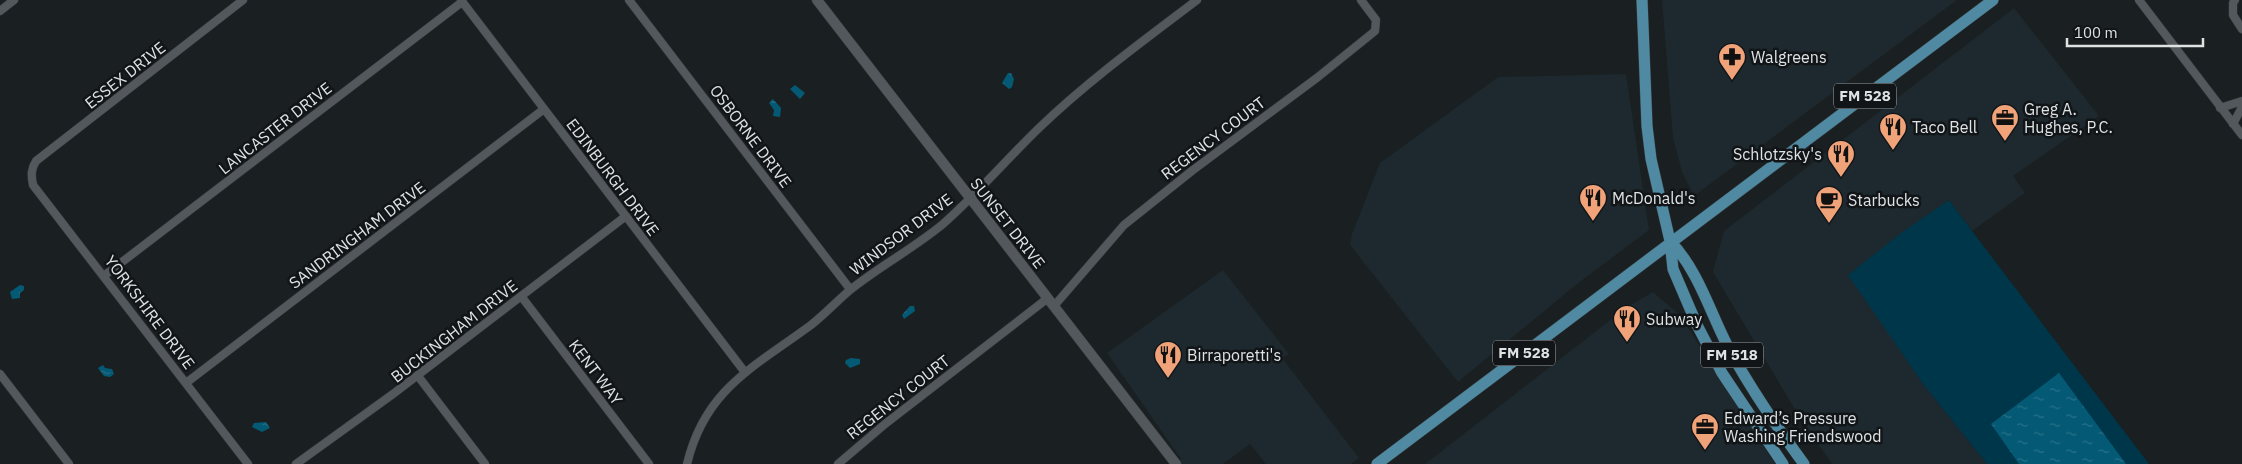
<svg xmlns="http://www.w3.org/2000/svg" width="2242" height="464" font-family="'IBM Plex Sans',sans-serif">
	<defs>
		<pattern id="water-ripples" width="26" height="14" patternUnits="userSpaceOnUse" patternTransform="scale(1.25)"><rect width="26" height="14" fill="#045975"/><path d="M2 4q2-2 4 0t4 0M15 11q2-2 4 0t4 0" fill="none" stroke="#287188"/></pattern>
	</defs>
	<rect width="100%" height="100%" fill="#1a1f21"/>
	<path fill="#1d292e" d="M1662,0H1957L1694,196L1682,172L1673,138Z
		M2014,8L2099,116L2013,176L2025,193L1972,231L1949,200L1897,237L1923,384L1987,464H1832L1797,413L1713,272L1724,231Z
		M1626,74L1649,230L1577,284L1458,382L1350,245L1352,234L1380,163L1498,77Z
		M1223,270L1289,354L1282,358L1359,458L1351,464H1266L1250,444L1223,464H1176L1181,459L1107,353Z
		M1653,292L1680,315L1775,464H1425L1627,307Z"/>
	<path fill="#003649" d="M1949,200L1972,231L2149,464H1987L1923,384L1848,275L1901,233Z"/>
	<path fill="url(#water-ripples)" d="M1008,73H1011L1014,79L1012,87L1009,89L1002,83Z
		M795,85L805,93L800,99L790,89Z
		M773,99L781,108L780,117L773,116L774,110L769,103Z
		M20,285L24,286V290L20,293V298L12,299L10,292Z
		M910,306H914L915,311L904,319L902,315Z
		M851,358L860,359V364L850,368L845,363L846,360Z
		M103,365L105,368L112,369L114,374L110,377L104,376L98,368Z
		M2059,373L2126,464H2019L1991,424Z
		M266,422L270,428L262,432L252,427L254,423Z"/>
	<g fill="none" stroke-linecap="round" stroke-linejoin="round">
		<defs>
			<path id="street" d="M243,0L36,161C31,169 31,175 33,185L248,464
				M461,0L744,371
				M629,0L850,289
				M2139,0L2242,135
				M2235,0L2233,3V15L2242,29
				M0,11L14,0
				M2220,108L2242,101
				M2233,124L2242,107
				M105,275L462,2
				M521,296L649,464
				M1054,306L1124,225L1193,170L1318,77L1375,31L1376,20L1361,0
				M0,374L69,464
				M418,376L485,464
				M186,383L544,109
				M296,464L393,394L626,216
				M687,464C705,389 754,367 811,325C825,314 837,301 850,290C880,266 914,248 943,224C977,194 1006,160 1039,128C1088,81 1143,41 1197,0
				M838,464L885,424L1048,298"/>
			<path id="secondary" d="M817,0L1176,464"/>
			<path id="primary" d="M1642,0L1647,126L1651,159L1670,241L1673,269L1697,325L1722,373L1783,464
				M1670,241C1701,273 1712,320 1734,358C1755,395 1779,430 1804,464
				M1377,464L1993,0"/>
		</defs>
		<use href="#street" stroke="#35393b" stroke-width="9"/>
		<use href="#secondary" stroke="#35393b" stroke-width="11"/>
		<use href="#primary" stroke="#35393b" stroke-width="12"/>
		<use href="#street" stroke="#52585b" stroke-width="8"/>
		<use href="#secondary" stroke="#52585b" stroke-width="10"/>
		<use href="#primary" stroke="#4f8aa2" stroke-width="11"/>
	</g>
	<defs>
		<symbol id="pharmacy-pin" viewBox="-11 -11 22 30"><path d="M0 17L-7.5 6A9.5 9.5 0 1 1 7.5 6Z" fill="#f0a279" stroke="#111518"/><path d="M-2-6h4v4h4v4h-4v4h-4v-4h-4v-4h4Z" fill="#111"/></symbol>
		<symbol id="office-pin" viewBox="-11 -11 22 30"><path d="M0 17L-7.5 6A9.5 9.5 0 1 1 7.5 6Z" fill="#f0a279" stroke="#111518"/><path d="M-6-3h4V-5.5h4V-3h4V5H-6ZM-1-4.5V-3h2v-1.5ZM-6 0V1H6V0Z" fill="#111"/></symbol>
		<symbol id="restaurant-pin" viewBox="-11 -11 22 30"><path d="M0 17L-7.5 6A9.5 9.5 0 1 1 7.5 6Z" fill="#f0a279" stroke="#111518"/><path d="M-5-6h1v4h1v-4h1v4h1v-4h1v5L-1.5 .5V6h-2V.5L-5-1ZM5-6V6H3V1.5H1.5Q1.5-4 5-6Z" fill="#111"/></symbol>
		<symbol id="cafe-pin" viewBox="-11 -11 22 30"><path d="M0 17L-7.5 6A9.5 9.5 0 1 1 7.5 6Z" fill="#f0a279" stroke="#111518"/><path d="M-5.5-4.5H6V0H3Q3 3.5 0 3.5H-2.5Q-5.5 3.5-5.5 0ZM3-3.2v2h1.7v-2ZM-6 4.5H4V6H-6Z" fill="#111"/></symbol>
	</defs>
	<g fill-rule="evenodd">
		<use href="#pharmacy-pin" x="1716" y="41" width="32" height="43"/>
		<use href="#office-pin" x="1989" y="102" width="32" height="43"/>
		<use href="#restaurant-pin" x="1877" y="111" width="32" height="43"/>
		<use href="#restaurant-pin" x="1825" y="138" width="32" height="43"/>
		<use href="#restaurant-pin" x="1577" y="182" width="32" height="43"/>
		<use href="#cafe-pin" x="1813" y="184" width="32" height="43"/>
		<use href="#restaurant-pin" x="1611" y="303" width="32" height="43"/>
		<use href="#restaurant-pin" x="1152" y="339" width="32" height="43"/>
		<use href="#office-pin" x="1689" y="411" width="32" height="43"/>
	</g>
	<g text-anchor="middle" stroke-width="5" stroke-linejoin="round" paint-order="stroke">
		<g fill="#111518" stroke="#a1a5a7" stroke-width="1">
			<rect x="1834" y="83.5" width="62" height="25" rx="4"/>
			<rect x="1493" y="340.5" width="62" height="25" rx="4"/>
			<rect x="1701" y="342.5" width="62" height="25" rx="4"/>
		</g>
		<g font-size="15" font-weight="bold" fill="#dfe3e4">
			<text x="1865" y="101">FM 528</text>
			<text x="1524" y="358">FM 528</text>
			<text x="1732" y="360">FM 518</text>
		</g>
		<g font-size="16" fill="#dfe3e4" stroke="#111518" text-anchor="start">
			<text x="1751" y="63">Walgreens</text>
			<text x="2024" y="115">Greg A.<tspan x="2024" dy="18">Hughes, P.C.</tspan></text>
			<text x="1912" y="133">Taco Bell</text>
			<text x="1822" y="160" text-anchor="end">Schlotzsky's</text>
			<text x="1612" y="204">McDonald's</text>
			<text x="1848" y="206">Starbucks</text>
			<text x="1646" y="325">Subway</text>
			<text x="1187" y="361">Birraporetti's</text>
			<text x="1724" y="424">Edward’s Pressure<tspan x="1724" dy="18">Washing Friendswood</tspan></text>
		</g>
		<g font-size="16" fill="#dfe3e4" stroke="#111518">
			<text transform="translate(125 75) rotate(-38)" y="6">ESSEX DRIVE</text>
			<text transform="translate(275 128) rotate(-38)" y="6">LANCASTER DRIVE</text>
			<text transform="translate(751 136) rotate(53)" y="6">OSBORNE DRIVE</text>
			<text transform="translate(1213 138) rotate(-37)" y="6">REGENCY COURT</text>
			<text transform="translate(613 177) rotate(53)" y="6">EDINBURGH DRIVE</text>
			<text transform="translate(1008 223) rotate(52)" y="6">SUNSET DRIVE</text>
			<text transform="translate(901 234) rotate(-37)" y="6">WINDSOR DRIVE</text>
			<text transform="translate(357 235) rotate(-37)" y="6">SANDRINGHAM DRIVE</text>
			<text transform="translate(150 312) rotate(53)" y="6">YORKSHIRE DRIVE</text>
			<text transform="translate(454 331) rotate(-38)" y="6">BUCKINGHAM DRIVE</text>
			<text transform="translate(596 372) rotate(53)" y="6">KENT WAY</text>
			<text transform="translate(898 397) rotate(-38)" y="6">REGENCY COURT</text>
		</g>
	</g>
	<path d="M2067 38v8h136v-8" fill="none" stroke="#dfe3e4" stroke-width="2.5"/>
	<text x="2074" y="38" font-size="15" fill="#dfe3e4" stroke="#111518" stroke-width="4" paint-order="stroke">100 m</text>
</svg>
